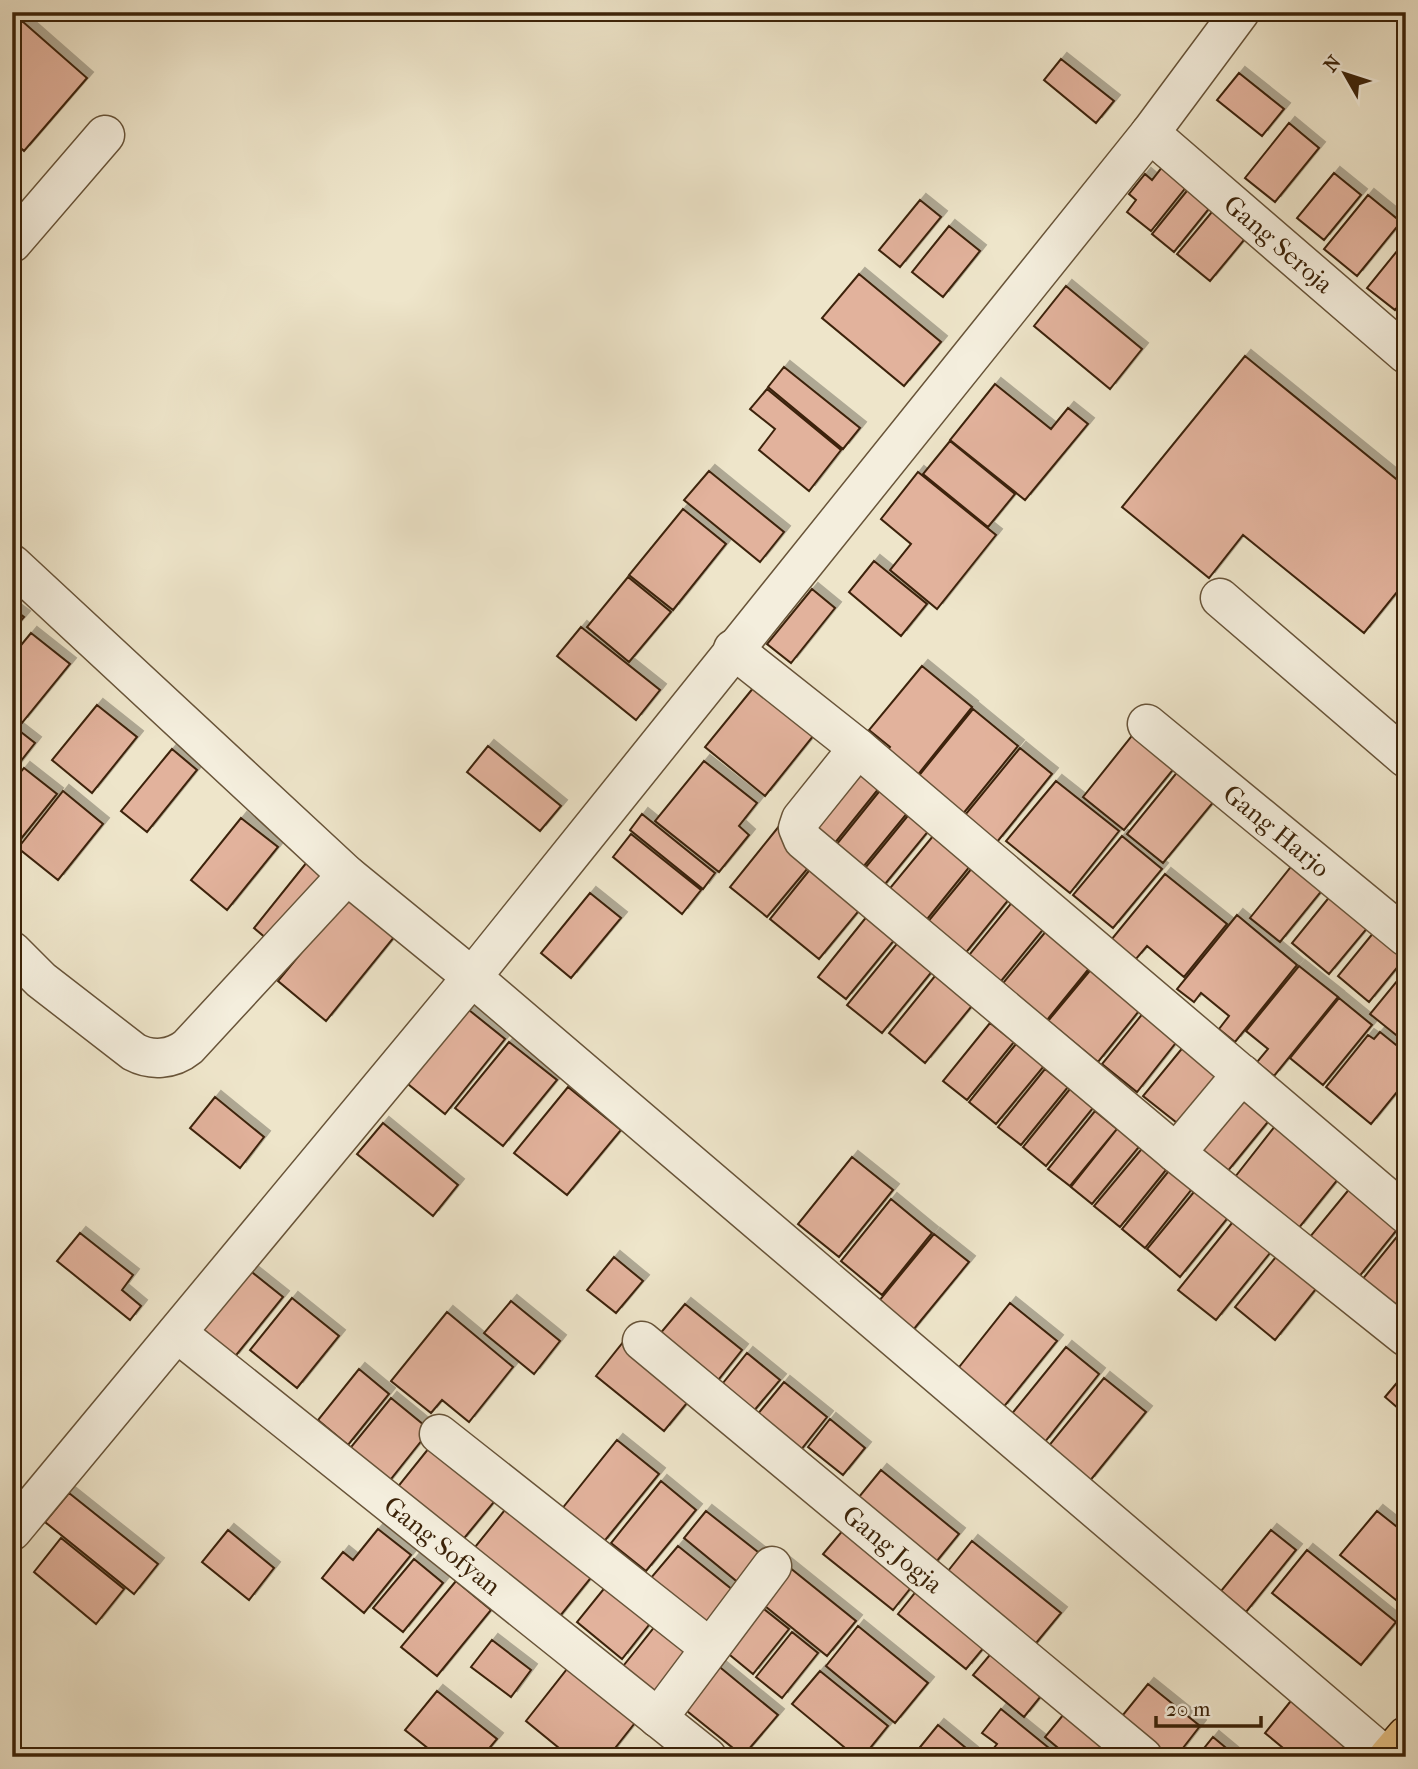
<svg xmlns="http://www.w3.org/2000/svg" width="1418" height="1769" font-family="'IM FELL French Canon',serif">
	<defs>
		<filter id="shadow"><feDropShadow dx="6" dy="-6" stdDeviation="0" flood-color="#0004"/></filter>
	</defs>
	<rect width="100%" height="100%" fill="#eee5ca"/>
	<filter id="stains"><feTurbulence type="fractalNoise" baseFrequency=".00286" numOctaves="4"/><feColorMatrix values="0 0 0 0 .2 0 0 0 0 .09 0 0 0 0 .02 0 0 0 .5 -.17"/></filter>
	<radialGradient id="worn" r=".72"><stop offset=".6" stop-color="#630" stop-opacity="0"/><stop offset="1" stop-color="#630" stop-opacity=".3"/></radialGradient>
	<path fill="#e2b29c" stroke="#3c2309" stroke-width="2" filter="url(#shadow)" d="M22,21L87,78L24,151L12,140V32Z
		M1061,59L1114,101L1096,123L1044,80Z
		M1239,73L1284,109L1262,136L1217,100Z
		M1289,123L1319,148L1275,202L1245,178Z
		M1163,166L1187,186L1151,231L1127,212L1136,200L1129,194L1145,174L1152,180Z
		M1334,173L1361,195L1324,240L1297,218Z
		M1190,187L1212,205L1174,252L1152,234Z
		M1368,195L1401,222L1357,276L1324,249Z
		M920,200L941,217L900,267L879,250Z
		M1216,207L1249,234L1210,281L1177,254Z
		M949,226L980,251L943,297L912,272Z
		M1406,240V297L1395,310L1367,288Z
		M859,274L941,342L904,386L822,318Z
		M1066,286L1142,349L1110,389L1034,326Z
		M1245,356L1406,487V581L1364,633L1243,535L1209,578L1122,507Z
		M784,367L860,428L843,449L768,387Z
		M995,384L1051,429L1068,408L1088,424L1025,500L950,440Z
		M767,389L841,450L809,491L759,450L775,429L750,409Z
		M950,441L1015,494L988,527L923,474Z
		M709,471L784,532L760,562L684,500Z
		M918,472L996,535L937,609L890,570L911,544L881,519Z
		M683,509L726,544L673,610L629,575Z
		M874,561L927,604L901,636L849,592Z
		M628,577L671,612L629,662L587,627Z
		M812,589L835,608L791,663L767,644Z
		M12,608L24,617L12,631Z
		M581,627L660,690L636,720L557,656Z
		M31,633L70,664L22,723L12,716V656Z
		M922,666L972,707L916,777L886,753L890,747L869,730Z
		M754,687L814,735L765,796L705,747Z
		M97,705L137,737L92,793L52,760Z
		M973,709L1018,746L962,815L917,778Z
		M12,725L35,743L13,771L12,770Z
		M1139,727L1180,761L1124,830L1083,797Z
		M488,746L561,806L540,831L467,772Z
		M1020,748L1052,774L997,842L965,815Z
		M172,749L197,770L147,832L121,811Z
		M704,761L757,803L739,826L749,835L719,872L655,821Z
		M859,762L884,782L830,849L805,829Z
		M1183,765L1220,794L1163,863L1127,834Z
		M24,768L57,794L16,845L12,842V783Z
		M1056,781L1119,831L1070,893L1006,841Z
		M886,783L913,806L859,872L832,850Z
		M63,791L103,824L58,880L18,848Z
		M915,807L935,823L881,889L861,873Z
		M642,814L715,873L703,889L630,830Z
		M241,818L278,847L227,910L191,880Z
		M780,825L818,856L767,917L730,887Z
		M938,830L975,860L924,923L886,893Z
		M631,834L701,890L682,914L613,857Z
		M1122,836L1162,869L1113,928L1073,895Z
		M307,862L327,879L273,944L254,928Z
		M977,862L1014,893L964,955L926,924Z
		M1294,863L1324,888L1280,942L1250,918Z
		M812,867L862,907L819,959L770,919Z
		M1165,874L1227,924L1184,977L1147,946L1136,959L1111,940Z
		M590,893L621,918L571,978L541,953Z
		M1018,895L1050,921L997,986L965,960Z
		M1331,895L1369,926L1329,974L1292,943Z
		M347,897L395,936L326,1021L278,981Z
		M868,915L896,938L846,999L818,977Z
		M1237,915L1297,965L1235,1042L1219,1029L1229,1016L1201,993L1194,1002L1177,989Z
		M1052,924L1096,960L1043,1025L999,988Z
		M1374,932L1405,958L1369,1002L1338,976Z
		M900,940L934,969L882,1033L847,1005Z
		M1098,961L1147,1001L1098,1062L1048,1021Z
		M1299,966L1338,997L1274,1076L1257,1062L1268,1049L1246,1031Z
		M1406,970V1043L1370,1014Z
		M939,971L976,1001L925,1063L889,1033Z
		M1339,998L1372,1025L1323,1085L1290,1058Z
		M464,1006L505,1039L445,1114L403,1080Z
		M1148,1007L1182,1035L1137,1092L1102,1064Z
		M990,1023L1014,1042L967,1100L943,1081Z
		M1380,1032L1406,1053L1401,1061L1406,1065V1081L1371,1124L1326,1087L1368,1035L1374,1039Z
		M1189,1040L1231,1074L1186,1130L1143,1096Z
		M509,1042L557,1080L503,1146L455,1108Z
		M1016,1044L1044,1066L996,1124L969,1102Z
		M1045,1069L1068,1087L1021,1145L998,1127Z
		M568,1087L621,1130L567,1195L514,1153Z
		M1070,1089L1093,1108L1046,1166L1023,1147Z
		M1251,1091L1276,1112L1227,1172L1202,1151Z
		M215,1097L264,1137L240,1168L190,1128Z
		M1095,1111L1117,1129L1070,1186L1048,1169Z
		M1283,1116L1347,1168L1298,1229L1235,1177Z
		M383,1123L458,1185L433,1216L357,1154Z
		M1121,1124L1143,1142L1092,1204L1071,1187Z
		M1145,1145L1170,1165L1120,1227L1094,1206Z
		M852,1157L893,1190L839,1257L798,1224Z
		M1172,1167L1195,1185L1145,1248L1122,1229Z
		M1198,1187L1231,1214L1180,1277L1147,1249Z
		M1351,1187L1400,1226L1358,1278L1309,1238Z
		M891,1199L932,1233L882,1295L841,1261Z
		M1236,1218L1274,1248L1216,1320L1178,1290Z
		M1404,1228L1406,1300L1397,1310L1361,1281Z
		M80,1233L133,1275L122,1290L141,1306L130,1320L57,1261Z
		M934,1234L969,1262L909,1335L874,1307Z
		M1280,1252L1320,1284L1275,1340L1235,1307Z
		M614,1257L643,1281L616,1313L587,1290Z
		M248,1269L283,1297L233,1359L198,1331Z
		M292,1298L339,1336L297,1388L250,1350Z
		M511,1301L560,1341L534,1374L484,1333Z
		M1010,1303L1057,1341L1002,1409L956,1371Z
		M685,1304L742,1350L711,1389L653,1342Z
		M447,1312L513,1367L469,1422L442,1400L431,1413L391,1381Z
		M628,1336L696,1392L664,1431L596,1376Z
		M1066,1347L1099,1374L1044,1443L1010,1416Z
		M747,1353L780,1380L747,1419L715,1393Z
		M359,1369L389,1394L348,1445L318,1420Z
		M1406,1372V1415L1385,1397Z
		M1104,1378L1146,1412L1089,1482L1047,1448Z
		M784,1382L827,1417L796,1456L752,1421Z
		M391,1398L430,1430L387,1484L347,1452Z
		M830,1419L865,1448L843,1475L808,1447Z
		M437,1438L503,1491L461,1542L396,1489Z
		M617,1440L659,1474L602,1544L561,1510Z
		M881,1470L959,1534L932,1567L854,1503Z
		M661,1481L696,1510L646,1571L611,1543Z
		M69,1493L158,1564L134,1594L45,1522Z
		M513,1500L598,1569L556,1621L471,1552Z
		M706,1511L763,1556L740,1584L684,1538Z
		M1377,1511L1406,1534V1608L1340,1555Z
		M378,1529L411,1555L364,1613L322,1578L343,1552L353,1560Z
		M844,1529L913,1585L893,1610L823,1554Z
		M228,1530L274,1568L249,1600L202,1562Z
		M1271,1530L1296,1550L1246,1612L1221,1591Z
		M61,1538L124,1589L96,1624L34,1572Z
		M972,1541L1061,1613L1032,1648L944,1576Z
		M678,1546L734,1591L706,1625L650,1579Z
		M1307,1550L1396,1622L1361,1665L1272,1593Z
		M414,1559L443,1583L403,1632L373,1608Z
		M784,1563L856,1621L827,1656L755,1598Z
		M611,1580L656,1616L622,1659L577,1622Z
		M456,1581L491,1610L437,1676L401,1647Z
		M918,1589L986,1645L966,1669L898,1614Z
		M755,1602L789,1629L753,1674L719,1646Z
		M660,1620L693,1647L652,1696L620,1670Z
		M858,1626L928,1683L895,1723L826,1666Z
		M792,1632L818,1653L782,1698L756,1677Z
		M492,1640L531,1670L511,1697L471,1667Z
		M994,1650L1045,1691L1024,1717L973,1675Z
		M571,1664L638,1719L608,1757H570L526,1721Z
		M716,1664L778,1715L743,1756L682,1707Z
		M820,1671L888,1726L863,1757H856L792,1704Z
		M1148,1684L1200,1726L1176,1757H1163L1118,1721Z
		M437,1691L497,1739L482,1757H439L405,1730Z
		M1294,1697L1353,1745L1344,1757H1294L1265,1733Z
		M1001,1709L1060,1757H994L990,1753L997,1744L982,1733Z
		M1068,1709L1127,1757H1069L1045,1737Z
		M938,1725L972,1753L969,1757H912Z
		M1213,1737L1237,1757H1197Z"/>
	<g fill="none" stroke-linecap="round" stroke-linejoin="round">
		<defs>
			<g id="minor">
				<path id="s1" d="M1150,133L1406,354"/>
				<path d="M12,243L105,135"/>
				<path d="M12,564L347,875L472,977L1386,1757"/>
				<path d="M1220,598L1406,758"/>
				<path d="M733,649L858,748L1406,1214"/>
				<path id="s2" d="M1147,724L1406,937"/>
				<path d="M858,748L801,819L798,828L803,840L1176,1153L1406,1337"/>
				<path d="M12,951L41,980L134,1052C151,1061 172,1060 188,1047L347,875"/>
				<path d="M1176,1153L1242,1074"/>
				<path id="s3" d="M177,1333L707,1757"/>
				<path id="s4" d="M642,1341L1143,1757"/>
				<path d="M439,1434L710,1648"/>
				<path d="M12,1531L472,977L1150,133L1240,12"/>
				<path d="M658,1718L772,1566"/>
			</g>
			<path id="highway" d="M1388,1757L1406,1736"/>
		</defs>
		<use href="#minor" stroke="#685439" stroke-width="41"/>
		<use href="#highway" stroke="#3c2309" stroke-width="41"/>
		<use href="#minor" stroke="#f4eedd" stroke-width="38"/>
		<use href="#highway" stroke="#e7c285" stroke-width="38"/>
	</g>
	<g text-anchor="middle" stroke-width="6" stroke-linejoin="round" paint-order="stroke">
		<g font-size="26" fill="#3c2309" stroke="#f4eedd">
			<text dy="9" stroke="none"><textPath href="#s1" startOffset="170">Gang Seroja</textPath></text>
			<text dy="9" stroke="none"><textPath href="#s2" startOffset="168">Gang Harjo</textPath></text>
			<text dy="9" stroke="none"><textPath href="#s3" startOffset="340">Gang Sofyan</textPath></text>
			<text dy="9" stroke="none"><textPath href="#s4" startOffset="326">Gang Jogja</textPath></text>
		</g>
	</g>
	<rect width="1418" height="1769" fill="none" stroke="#eee5ca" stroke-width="42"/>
	<rect x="14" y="14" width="1390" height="1741" fill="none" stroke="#3c2309" stroke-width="3.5"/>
	<rect x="21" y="21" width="1376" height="1727" fill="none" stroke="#3c2309" stroke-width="2"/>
	<g transform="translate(1345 74) rotate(309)" stroke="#f4eedd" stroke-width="5" paint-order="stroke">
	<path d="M0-5L12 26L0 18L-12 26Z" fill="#3c2309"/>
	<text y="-10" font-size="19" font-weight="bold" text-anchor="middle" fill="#3c2309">N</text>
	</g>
	<path d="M1156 1716v10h105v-10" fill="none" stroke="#3c2309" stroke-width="3.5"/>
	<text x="1166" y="1716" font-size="21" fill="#3c2309" stroke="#f4eedd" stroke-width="5" paint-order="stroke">20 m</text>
	<rect width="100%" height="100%" filter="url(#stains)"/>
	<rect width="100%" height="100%" fill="url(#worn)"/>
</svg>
